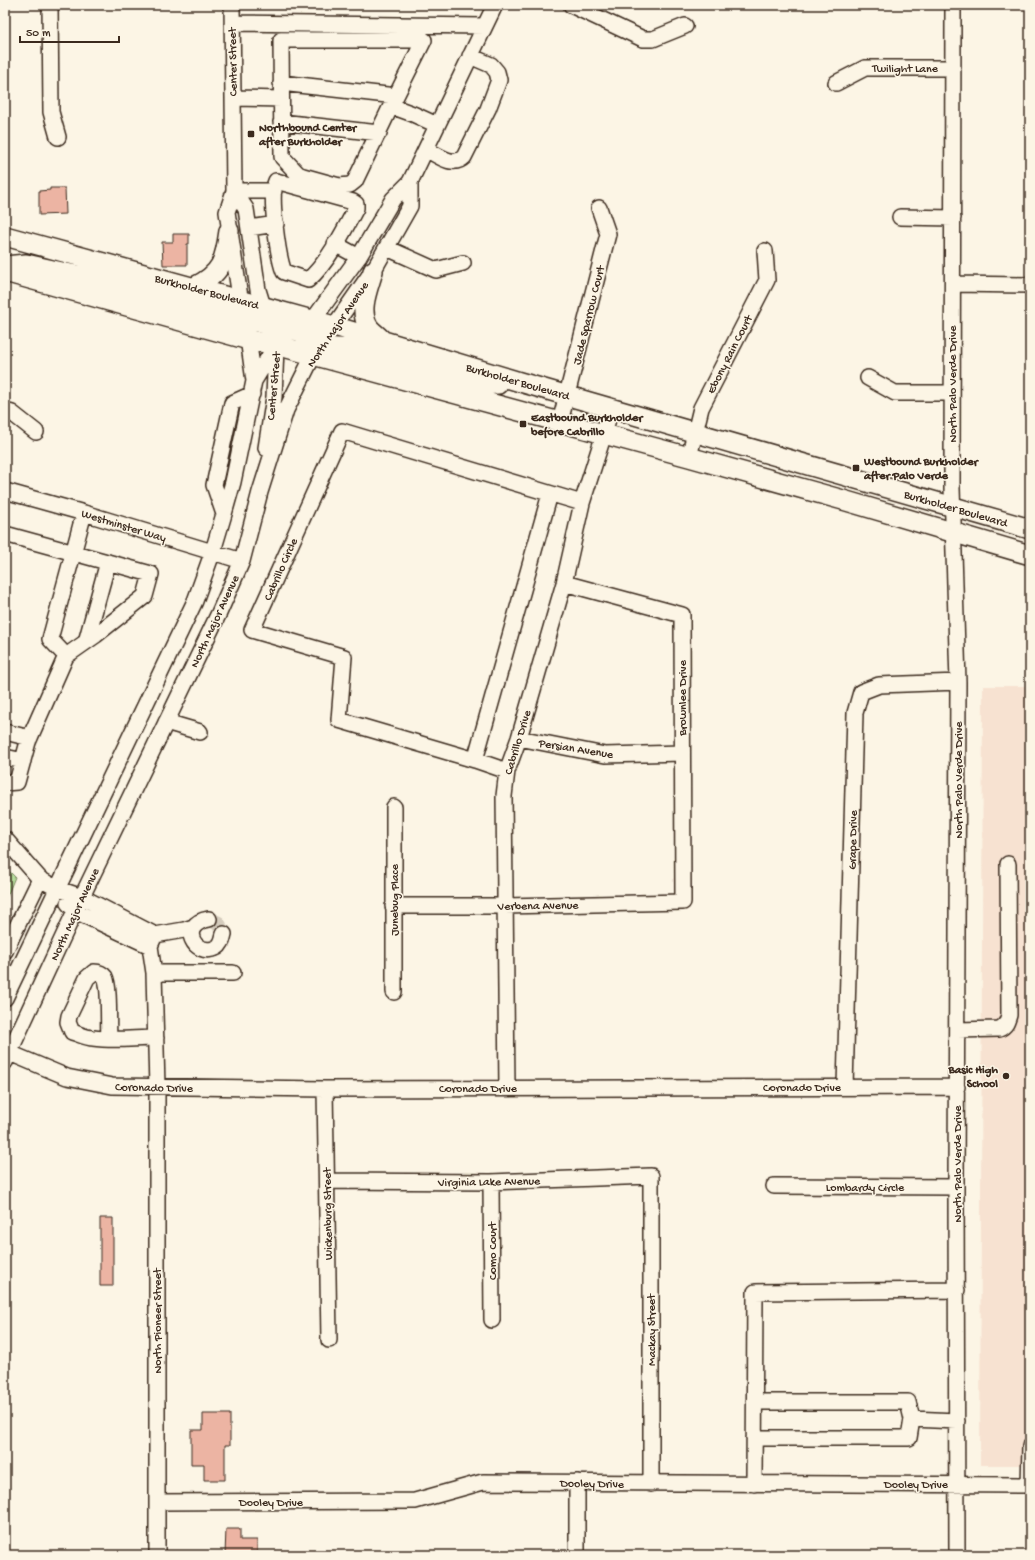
<svg xmlns="http://www.w3.org/2000/svg" width="1035" height="1560" font-family="'Gochi Hand',sans-serif">
	<rect width="100%" height="100%" fill="#fcf5e5"/>
	<filter id="ink" filterUnits="userSpaceOnUse"><feTurbulence type="fractalNoise" baseFrequency=".025" numOctaves="2"/><feDisplacementMap in="SourceGraphic" scale="8" xChannelSelector="R" yChannelSelector="G"/><feConvolveMatrix kernelMatrix="1 2 1 2 8 2 1 2 1" color-interpolation-filters="sRGB"/></filter>
	<g filter="url(#ink)">
		<path fill="#f7e2d1" d="M983,686H1030V1465H980Z"/>
		<path fill="#b5dd9a" stroke="#78845c" d="M5,867L15,877L5,901Z"/>
		<path fill="#ecb4a3" stroke="#3b2a1e" d="M50,188H65L66,214L39,215V191L50,190Z
			M173,234H189V244H187V265H163L162,242H173Z
			M100,1218H113V1286H100Z
			M203,1414H230V1445H225V1480H204V1464H191V1430H203Z
			M226,1529H240V1540H257V1555H225Z"/>
		<g fill="none" stroke-linecap="round" stroke-linejoin="round">
			<path stroke="#d5ccbd" stroke-width="15" stroke-dasharray="15 8" stroke-linecap="butt" d="M209,919L218,923L224,934"/>
			<defs>
				<path id="minor" d="M50,5L51,112L58,137
					M232,5L234,191L227,212L242,310
					M571,5L643,39H653L685,26
					M953,5L952,488L958,682L956,1187L957,1555
					M232,23L485,26
					M281,83L396,96
					M836,83L865,68H953
					M233,98L281,99
					M391,106L355,181L350,185L339,186L303,176L298,174L282,157L281,40H424L391,106L413,114L437,125
					M281,122L379,133
					M426,149C437,155 453,168 464,157L488,109L499,80L497,72L491,65L470,56
					M276,181L353,202L356,204V208C344,231 327,264 308,280L284,272C278,257 269,195 276,181Z
					M234,191L246,209L258,290L266,316
					M234,191H274
					M900,217L953,218
					M249,228L276,224
					M335,244L359,257
					M387,248L436,270L463,263
					M953,284L1030,285
					M305,325L313,320L360,255L393,199L410,182L495,5
					M247,331L254,381
					M868,378L895,393H952
					M5,411L12,413L36,432
					M560,422L608,234L599,208
					M266,448L274,397L276,348
					M689,457L701,408L767,280L765,251
					M5,491L84,513L242,561
					M224,514L214,485L232,403L252,394
					M5,534L151,574L145,596L96,635L66,656L28,742L17,782L5,783
					M86,642L108,562
					M66,656L50,639L84,513
					M166,722L200,732
					M5,732L30,738
					M519,738L605,755L682,753
					M5,757L23,761
					M475,760L550,494
					M507,771L475,760L339,720L344,657L252,630L342,431L582,503
					M394,807V992
					M5,839L40,879L56,888L82,897L155,935
					M68,903L75,911L150,946
					M393,906H505L683,902L682,615L564,583
					M209,919C195,921 185,932 196,945C203,952 217,951 221,943C223,940 223,937 224,934
					M5,951L40,879
					M154,973H233
					M5,998L195,601L213,551L224,514L233,482L254,381L276,345L284,340
					M957,1030L999,1029C1006,1026 1007,1022 1009,1015L1008,864
					M109,1038C108,1026 110,986 105,977C102,973 98,972 94,972L87,978L69,1016L68,1022L72,1032C79,1034 86,1038 93,1038C114,1041 135,1038 156,1038
					M5,1051L67,1077L112,1086L325,1089L957,1087
					M5,1062L75,911L219,613L242,561L260,492L286,410L313,356L376,266L410,206V182
					M845,1087L855,713L861,692L879,685L958,682
					M507,1088L504,796L507,771L519,738L564,583L582,503L604,434L611,408
					M325,1089L329,1340
					M327,1181L491,1182L651,1176V1484
					M491,1182L492,1320
					M774,1186L956,1187
					M754,1402H908L912,1419L957,1421
					M754,1438H909L912,1419
					M754,1484L755,1292L957,1290
					M1029,1485L1030,1446
					M157,1502L415,1501L483,1482L1030,1485
					M157,1555V1087L154,973L150,946L155,935L184,930L193,927
					M577,1555V1482"/>
				<path id="major" d="M5,236L334,326L520,382L1030,529
					M5,266L26,264L84,277L225,315L298,331L327,327
					M373,271C369,287 358,309 368,326C371,331 379,336 383,341
					M5,272L249,340L276,345L689,457L843,500L1030,555
					M194,287C222,274 225,260 229,231
					M304,346L355,349L483,385L498,384"/>
			</defs>
			<use href="#minor" stroke="#3b2a1e" stroke-width="18"/>
			<use href="#major" stroke="#3b2a1e" stroke-width="22"/>
			<use href="#minor" stroke="#fcf5e5" stroke-width="15"/>
			<use href="#major" stroke="#fcf5e5" stroke-width="19"/>
		</g>
	</g>
	<g fill="#3b2a1e" stroke="#fcf5e5" stroke-width="1.5">
		<rect x="247" y="130" width="8" height="8" rx="2"/>
		<rect x="519" y="420" width="8" height="8" rx="2"/>
		<rect x="852" y="464" width="8" height="8" rx="2"/>
		<circle cx="1006" cy="1076" r="4"/>
	</g>
	<g text-anchor="middle" stroke-width="3" stroke-linejoin="round" paint-order="stroke">
		<g font-size="12" fill="#3b2a1e" stroke="#fcf5e5">
			<text transform="translate(232 62) rotate(-91)" y="4">Center Street</text>
			<text x="905" y="72">Twilight Lane</text>
			<text transform="translate(207 291) rotate(15)" y="4">Burkholder Boulevard</text>
			<text transform="translate(588 315) rotate(-76)" y="4">Jade Sparrow Court</text>
			<text transform="translate(337 324) rotate(-56)" y="4">North Major Avenue</text>
			<text transform="translate(729 354) rotate(-63)" y="4">Ebony Rain Court</text>
			<text transform="translate(518 381) rotate(16)" y="4">Burkholder Boulevard</text>
			<text transform="translate(952 384) rotate(-90)" y="4">North Palo Verde Drive</text>
			<text transform="translate(273 386) rotate(-85)" y="4">Center Street</text>
			<text transform="translate(956 508) rotate(16)" y="4">Burkholder Boulevard</text>
			<text transform="translate(124 525) rotate(17)" y="4">Westminster Way</text>
			<text transform="translate(280 569) rotate(-66)" y="4">Cabrillo Circle</text>
			<text transform="translate(214 621) rotate(-65)" y="4">North Major Avenue</text>
			<text transform="translate(682 698) rotate(-90)" y="4">Brownlee Drive</text>
			<text transform="translate(517 742) rotate(-73)" y="4">Cabrillo Drive</text>
			<text transform="translate(576 748) rotate(9)" y="4">Persian Avenue</text>
			<text transform="translate(958 780) rotate(-90)" y="4">North Palo Verde Drive</text>
			<text transform="translate(852 840) rotate(-89)" y="4">Grape Drive</text>
			<text transform="translate(394 900) rotate(-90)" y="4">Junebug Place</text>
			<text transform="translate(538 905) rotate(-1)" y="4">Verbena Avenue</text>
			<text transform="translate(74 914) rotate(-65)" y="4">North Major Avenue</text>
			<text transform="translate(154 1087) rotate(1)" y="4">Coronado Drive</text>
			<text x="802" y="1091">Coronado Drive</text>
			<text x="478" y="1092">Coronado Drive</text>
			<text transform="translate(957 1164) rotate(-90)" y="4">North Palo Verde Drive</text>
			<text transform="translate(489 1181) rotate(-1)" y="4">Virginia Lake Avenue</text>
			<text x="865" y="1191">Lombardy Circle</text>
			<text transform="translate(327 1214) rotate(-91)" y="4">Wickenburg Street</text>
			<text transform="translate(492 1251) rotate(-90)" y="4">Como Court</text>
			<text transform="translate(157 1321) rotate(-90)" y="4">North Pioneer Street</text>
			<text transform="translate(651 1330) rotate(-90)" y="4">Mackay Street</text>
			<text transform="translate(592 1483) rotate(1)" y="4">Dooley Drive</text>
			<text x="916" y="1488">Dooley Drive</text>
			<text x="271" y="1506">Dooley Drive</text>
		</g>
		<g font-size="12" font-weight="bold" fill="#3b2a1e" stroke="#fcf5e5" text-anchor="start">
			<text x="259" y="131">Northbound Center<tspan x="259" dy="14">after Burkholder</tspan></text>
			<text x="531" y="421">Eastbound Burkholder<tspan x="531" dy="14">before Cabrillo</tspan></text>
			<text x="864" y="465">Westbound Burkholder<tspan x="864" dy="14">after Palo Verde</tspan></text>
			<text x="998" y="1073" text-anchor="end">Basic High<tspan x="998" dy="14">School</tspan></text>
		</g>
	</g>
	<rect width="1035" height="1560" fill="none" stroke="#fcf5e5" stroke-width="20"/>
	<rect x="10" y="10" width="1015" height="1540" fill="none" stroke="#3b2a1e" stroke-width="1.5" filter="url(#ink)"/>
	<path d="M20 36v6h99v-6" fill="none" stroke="#3b2a1e" stroke-width="2"/>
	<text x="26" y="36" font-size="12" fill="#3b2a1e" stroke="#fcf5e5" stroke-width="3" paint-order="stroke">50 m</text>
</svg>
